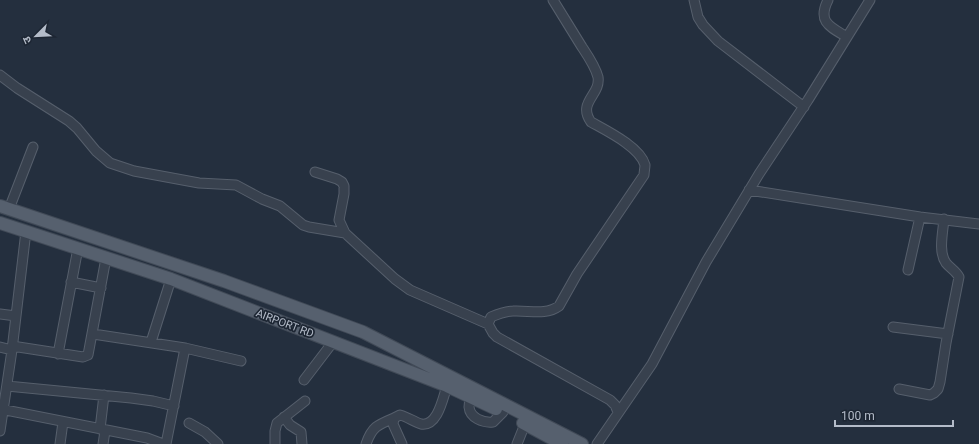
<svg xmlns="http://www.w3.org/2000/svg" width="979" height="444" font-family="Roboto,'Noto Sans Devanagari',sans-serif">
	<rect width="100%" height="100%" fill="#242f3e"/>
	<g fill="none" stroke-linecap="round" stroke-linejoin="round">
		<defs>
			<path id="minor" d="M553,0C563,16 572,31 582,47C588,56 595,66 598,77C601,95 577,102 591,122C607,131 640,147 645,165C645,168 644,172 644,175L577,274L559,306C545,316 529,310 513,311C505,311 498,314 491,317L488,324L493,333L497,337L610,400L615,405L618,412
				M694,0L698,17L703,25L718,41L804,107
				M828,0C817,22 830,27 847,37
				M0,75L17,88L69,121L77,128L96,151L110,163L134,171L199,183L236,185L262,199L280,206L303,225L309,227L345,233
				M315,172L337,179L342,182L344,186V194L339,220L345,233L395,279L410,290L488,324
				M749,190L920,217L979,224
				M9,209L33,147
				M908,270L920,217
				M71,282L101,288
				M0,314L16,316
				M893,327L948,334
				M93,334L185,348L241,361
				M151,342L171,279
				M12,346L83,357L88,355L106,258
				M0,347L12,350
				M58,354L78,248
				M304,380L333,342
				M7,386L131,398L153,401L174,406
				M899,389L930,395L934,393L938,389L940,382L946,343L959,277C956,271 950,268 946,263C938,252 943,232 944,219
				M471,397C470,400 469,404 469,407C470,418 483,423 493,422L503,412
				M0,409L147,438L163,444
				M284,417L290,425L301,432L302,444
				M189,423L205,432L218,444
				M100,429L104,395
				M0,431L12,350L26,231
				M60,444L63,422
				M103,444L105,431
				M166,444L185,348
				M275,444V431L277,423L305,401
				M366,444C372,427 377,425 394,418
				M402,444L393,424L394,418L400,415C408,417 414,422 421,424C438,427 443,397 447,386
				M517,444L525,424
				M597,444L652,364L706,262L759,174L808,100L870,0"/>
			<path id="major" d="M0,206L224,281L363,332L582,444
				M0,223L171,279L447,386L496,409
				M523,423L562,444"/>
		</defs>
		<use href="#minor" stroke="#565f6c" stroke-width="11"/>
		<use href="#major" stroke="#414a57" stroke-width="14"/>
		<use href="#minor" stroke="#38414e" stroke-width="9"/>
		<use href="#major" stroke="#56606e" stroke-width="12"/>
	</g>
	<g text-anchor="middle" stroke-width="3.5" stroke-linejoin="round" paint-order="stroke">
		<g font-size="11" fill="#b4bcc9" stroke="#1d2633">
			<text transform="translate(285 323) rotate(21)" y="4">AIRPORT RD</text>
		</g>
	</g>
	<g transform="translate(36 36) rotate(246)" stroke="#1d2633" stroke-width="3" paint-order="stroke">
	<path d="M0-3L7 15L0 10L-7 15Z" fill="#b4bcc9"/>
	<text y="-6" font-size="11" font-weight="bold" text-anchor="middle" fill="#b4bcc9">उ</text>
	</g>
	<path d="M835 420v6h118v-6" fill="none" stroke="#b4bcc9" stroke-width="2"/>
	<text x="841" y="420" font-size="12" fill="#b4bcc9" stroke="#1d2633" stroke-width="3" paint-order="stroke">100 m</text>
</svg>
